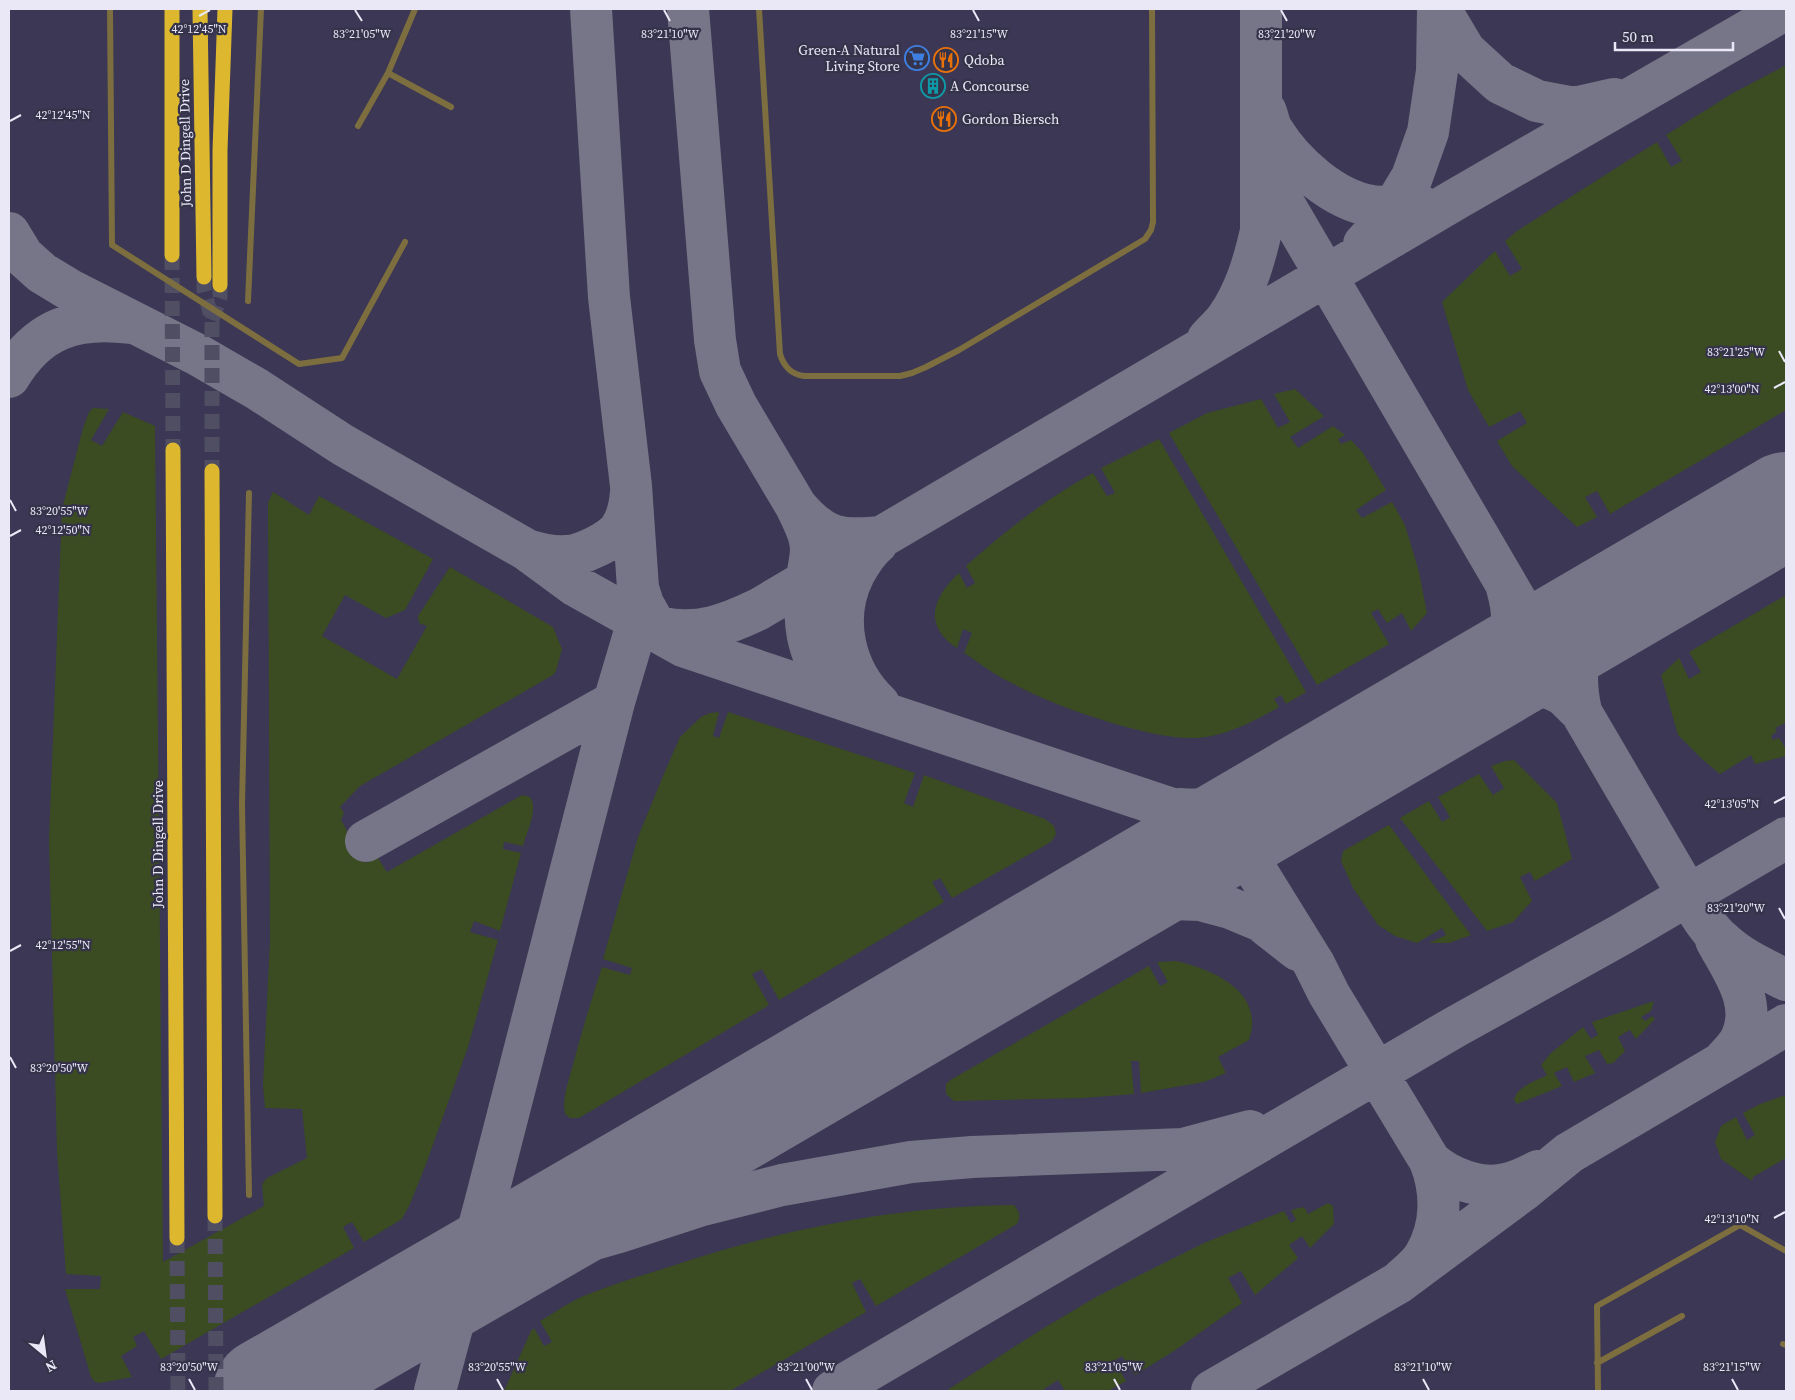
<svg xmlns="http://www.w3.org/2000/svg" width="1795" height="1400" font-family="'Source Serif 4',serif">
	<rect width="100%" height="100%" fill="#353349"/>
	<path fill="#3b3754" d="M9,9H1786V1391H9Z"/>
	<path fill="#3b4c22" d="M1786,65V410L1610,514L1597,491L1585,497L1597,517L1577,527L1512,466L1497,441L1527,423L1520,411L1489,427L1468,390L1442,302L1495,251L1510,276L1522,269L1505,241L1517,231L1657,142L1671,167L1682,161L1666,135L1733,93Z
		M1295,389L1324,416L1290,437L1298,448L1333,426L1345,435L1338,439L1341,444L1351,440L1363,453L1386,490L1356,510L1362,518L1392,502L1405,525L1419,572L1427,613L1411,631L1402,613L1387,623L1378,609L1371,613L1389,644L1317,685L1169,433L1207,413L1261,399L1278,428L1290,422L1274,394Z
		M93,408L109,409L91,440L102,446L123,412L155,426L163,1262L264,1206L262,1184L267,1178L307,1158L302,1109L265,1108L263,1085L270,940L268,503L273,492L309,515L319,496L433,559L405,610L386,618L345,595L322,636L397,679L427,626L419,623L418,616L450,567L553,627L562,649L556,671L553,675L360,786L340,807L344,813L341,820L365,863L378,858L387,872L522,795L530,797C539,809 526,833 523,846L504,842L503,849L521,853L500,931L474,921L470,932L498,940L468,1047L426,1164L410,1204L402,1219L364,1242L352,1222L343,1227L354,1248L161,1359L144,1331L133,1337L137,1346L121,1356L132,1377L100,1383L95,1382L91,1377L65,1289H100L101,1276L66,1274L57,1151L49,839L62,509L83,428L89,412Z
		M1159,439L1306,692L1286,704L1281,695L1274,699L1279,707C1255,721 1226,736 1198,738C1174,739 1149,733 1126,727C1083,715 1041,700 1002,678C989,671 977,661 964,653L972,633L963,629L957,648C922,625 933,597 959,573L967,588L975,583L966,566C1005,531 1047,498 1093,473L1107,496L1115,493L1101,468Z
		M1786,595V724L1785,723L1775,728L1777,731L1771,736L1773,740L1779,738L1786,749V756L1755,764L1751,755L1720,774L1702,759L1678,735L1661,675L1679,658L1689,679L1701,672L1689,652Z
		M710,713L719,712L713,736L719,738L728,712L915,773L904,803L913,807L924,775L1045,819L1054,826L1056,834L1052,841L1044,846L952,898L940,878L932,882L944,902L779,1000L762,969L752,974L769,1005L579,1118H570L565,1114C562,1099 568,1083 572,1068C581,1034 591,1001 602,967L630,975L632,968L603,959L638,837L663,776L680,737L701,717Z
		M1514,760L1557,803L1572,859L1535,881L1530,872L1520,877L1532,901L1513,922L1487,931L1400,818L1429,801L1442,822L1450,817L1438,797L1479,774L1493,795L1504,788L1491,766L1505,761Z
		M1389,825L1471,935L1449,943H1429L1446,935L1442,928L1417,943L1395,936L1378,925L1353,888L1341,861L1343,851Z
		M1176,961C1207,968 1254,986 1252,1025C1252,1030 1250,1035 1249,1040L1218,1057L1226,1073L1204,1082L1141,1093L1139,1061H1131L1134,1094L1083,1098L954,1101L946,1094V1084L952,1079L1149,966L1160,986L1168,982L1157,962Z
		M1654,1001L1651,1011L1641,1017L1645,1021L1652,1016L1655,1019L1636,1039L1630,1030L1618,1037L1625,1051L1613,1063L1607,1064L1599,1050L1585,1056L1595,1073L1574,1082L1567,1067L1554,1073L1562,1086L1517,1104L1514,1100C1517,1086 1536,1081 1547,1075L1541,1065L1551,1053L1583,1027L1591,1039L1598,1035L1592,1022Z
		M1786,1095V1158L1753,1177L1752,1181L1721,1159L1715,1142L1721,1126L1736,1117L1747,1140L1755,1135L1743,1113L1760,1104Z
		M1328,1203L1333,1206L1334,1224L1310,1248L1302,1236L1289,1245L1298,1258L1255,1295L1241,1271L1228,1278L1242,1303L1174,1351L1135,1375L1122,1356L1114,1361L1126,1381L1108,1391H1065L1058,1380L1044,1389L1045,1391H946L1039,1331L1096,1297L1204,1243L1284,1211L1291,1223L1296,1220L1291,1210L1304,1207L1308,1214Z
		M1014,1205C1019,1212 1021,1215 1017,1224L876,1306L860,1279L852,1283L866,1312L730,1391H504L531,1331L534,1328L544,1346L552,1342L540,1321C555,1313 570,1301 586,1295C614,1284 643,1275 672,1266C782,1229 898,1206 1014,1205Z"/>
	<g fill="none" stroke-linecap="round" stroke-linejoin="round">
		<path stroke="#777588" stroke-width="42" d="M591,9L609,297L631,486L638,588L643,604L652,620
			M688,9L715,340L720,371L736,405L796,506
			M1440,9L1465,51L1500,83L1537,101L1574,108L1614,99
			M1265,110C1268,116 1269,125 1273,131C1293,164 1334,200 1372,206C1387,208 1404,206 1418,204
			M1261,155L1277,192L1688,895C1698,911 1708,930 1723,942C1741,959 1765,969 1786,980
			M9,233L23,256L42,273L70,290L198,355L257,389L343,445L527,550L576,586L683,646L1169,808L1199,819L1225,833L1236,842L1249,859L1314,964L1329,994L1430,1161C1442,1192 1442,1226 1425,1255C1419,1266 1407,1274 1398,1283
			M1364,244L1386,220L1412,177L1428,132L1437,71L1438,9
			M1208,339C1214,332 1221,326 1227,318C1245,292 1254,262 1261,231V9
			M9,377C38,328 76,316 131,323
			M877,543C867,551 860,563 854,574C832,618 844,671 879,704
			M527,550C540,554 553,557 566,556C580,556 612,541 620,529C628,517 630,505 631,492
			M662,628C699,635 726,625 759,609L1458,198L1786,9
			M1476,686C1509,655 1520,633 1507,588
			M1472,689C1505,680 1530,677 1562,694C1568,698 1573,705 1579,710
			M857,701C807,671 802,634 807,579C808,567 813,553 810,541C808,529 801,517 796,506C824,539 840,541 882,537
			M1581,711C1571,666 1579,639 1611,607
			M1179,809C1211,811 1244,808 1275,797C1290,792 1305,784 1320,777
			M366,841L614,702
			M1716,940C1732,970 1758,1003 1741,1039C1737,1047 1730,1054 1724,1060
			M1022,951L1078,922L1121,907L1172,899L1200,900L1230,908L1261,921L1298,950
			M1430,1161C1448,1178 1481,1190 1506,1184C1517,1182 1528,1176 1538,1171
			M352,1341L552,1251L619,1232L699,1206L782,1185L911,1162L972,1157L1183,1149L1250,1131
			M435,1391L485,1204L614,702L638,621V594
			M833,1391L1455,1027L1622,934L1786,838
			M1212,1391L1398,1283L1525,1189L1569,1153L1786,1025"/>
		<path stroke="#777588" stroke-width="106" d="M266,1391L642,1174L1786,505"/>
		<path stroke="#504e63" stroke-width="15" stroke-dasharray="15 8" stroke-linecap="butt" d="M172,255L173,450
			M204,277V290L212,320V471
			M212,320L220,297V285
			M215,1216L216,1391
			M177,1238L178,1391"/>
		<path stroke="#7c6e3f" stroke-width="6" d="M110,9L112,245L299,364L342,358L405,242
			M415,9L388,73L451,107
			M759,9L780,354C784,367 791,374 804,376H900L912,373L926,367L959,350L1145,239L1151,230L1153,222L1152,9
			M358,126L388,73
			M248,301L261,9
			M249,1195L242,805L249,493
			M1783,1344L1786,1345
			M1597,1363L1682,1316
			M1598,1391L1597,1306L1740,1225L1786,1251"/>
		<path stroke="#ddb82f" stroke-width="15" d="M200,9L204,277
			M172,255V9
			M220,285V150L225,9
			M173,450L177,1238
			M212,471L215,1216"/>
	</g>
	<path fill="none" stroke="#eae8f7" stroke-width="2" d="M355,10L362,21M664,10L670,21M973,10L979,21M1281,10L1287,21M199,16L210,10M10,121L21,115M1779,351L1785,362M1774,388L1785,382M10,500L16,511M10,536L21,530M1774,803L1785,797M1779,908L1785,919M10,951L21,945M10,1057L16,1068M1774,1218L1785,1212M189,1379L195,1390M497,1379L503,1390M806,1379L812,1390M1114,1379L1120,1390M1423,1379L1429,1390M1732,1379L1738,1390"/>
	<defs>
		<symbol id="supermarket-ring" viewBox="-11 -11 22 22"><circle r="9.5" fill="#353349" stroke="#3f7fe0" stroke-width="1.5"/><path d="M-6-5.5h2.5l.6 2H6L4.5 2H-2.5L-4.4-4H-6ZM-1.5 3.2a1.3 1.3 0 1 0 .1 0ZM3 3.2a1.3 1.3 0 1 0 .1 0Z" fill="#3f7fe0"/></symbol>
		<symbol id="restaurant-ring" viewBox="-11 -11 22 22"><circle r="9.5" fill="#353349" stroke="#e8710a" stroke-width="1.5"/><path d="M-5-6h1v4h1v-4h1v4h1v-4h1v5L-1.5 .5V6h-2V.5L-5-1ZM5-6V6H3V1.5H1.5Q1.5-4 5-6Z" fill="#e8710a"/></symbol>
		<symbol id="building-ring" viewBox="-11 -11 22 22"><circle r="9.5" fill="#353349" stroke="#0f9aa8" stroke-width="1.5"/><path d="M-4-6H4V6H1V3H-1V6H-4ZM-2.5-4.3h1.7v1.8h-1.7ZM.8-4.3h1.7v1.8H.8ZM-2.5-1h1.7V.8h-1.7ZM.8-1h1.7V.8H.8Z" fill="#0f9aa8"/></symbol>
	</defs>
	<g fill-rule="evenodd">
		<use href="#supermarket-ring" x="903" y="44" width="28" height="28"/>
		<use href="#restaurant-ring" x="932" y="46" width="28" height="28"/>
		<use href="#building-ring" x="919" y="72" width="28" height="28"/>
		<use href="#restaurant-ring" x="930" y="105" width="28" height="28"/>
	</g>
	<g text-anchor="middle" stroke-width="4.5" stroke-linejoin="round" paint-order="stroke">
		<g font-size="14" fill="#eae8f7" stroke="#353349" text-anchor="start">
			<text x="900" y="55" text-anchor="end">Green-A Natural<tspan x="900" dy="16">Living Store</tspan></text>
			<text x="964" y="65">Qdoba</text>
			<text x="950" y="91">A Concourse</text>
			<text x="962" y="124">Gordon Biersch</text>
		</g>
		<g font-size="14" fill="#eae8f7" stroke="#353349">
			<text transform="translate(185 143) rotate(-91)" y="5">John D Dingell Drive</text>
			<text transform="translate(158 844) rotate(-90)" y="5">John D Dingell Drive</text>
		</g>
	</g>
	<g font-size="12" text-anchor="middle" fill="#eae8f7" stroke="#353349" stroke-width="4.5" stroke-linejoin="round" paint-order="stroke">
		<text x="199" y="33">42°12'45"N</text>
		<text x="362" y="38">83°21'05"W</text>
		<text x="670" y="38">83°21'10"W</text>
		<text x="979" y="38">83°21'15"W</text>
		<text x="1287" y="38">83°21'20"W</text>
		<text x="63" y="119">42°12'45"N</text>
		<text x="1736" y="356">83°21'25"W</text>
		<text x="1732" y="393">42°13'00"N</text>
		<text x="59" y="515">83°20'55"W</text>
		<text x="63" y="534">42°12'50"N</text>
		<text x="1732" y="808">42°13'05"N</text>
		<text x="1736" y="912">83°21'20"W</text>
		<text x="63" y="949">42°12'55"N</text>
		<text x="59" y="1072">83°20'50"W</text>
		<text x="1732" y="1223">42°13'10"N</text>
		<text x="189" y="1371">83°20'50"W</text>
		<text x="497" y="1371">83°20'55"W</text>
		<text x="806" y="1371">83°21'00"W</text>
		<text x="1114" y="1371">83°21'05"W</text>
		<text x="1423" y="1371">83°21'10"W</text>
		<text x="1732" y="1371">83°21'15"W</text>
	</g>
	<rect width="1795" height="1400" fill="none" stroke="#eae8f7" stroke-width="20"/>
	<g transform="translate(45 1355) rotate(151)" stroke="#353349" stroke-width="4" paint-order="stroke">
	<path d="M0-4L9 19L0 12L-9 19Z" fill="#eae8f7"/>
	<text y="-8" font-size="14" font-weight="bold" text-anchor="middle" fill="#eae8f7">N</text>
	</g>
	<path d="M1615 42v8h118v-8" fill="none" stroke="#eae8f7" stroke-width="2.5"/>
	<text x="1622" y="42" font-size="15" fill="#eae8f7" stroke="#353349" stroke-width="4" paint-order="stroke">50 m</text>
</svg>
